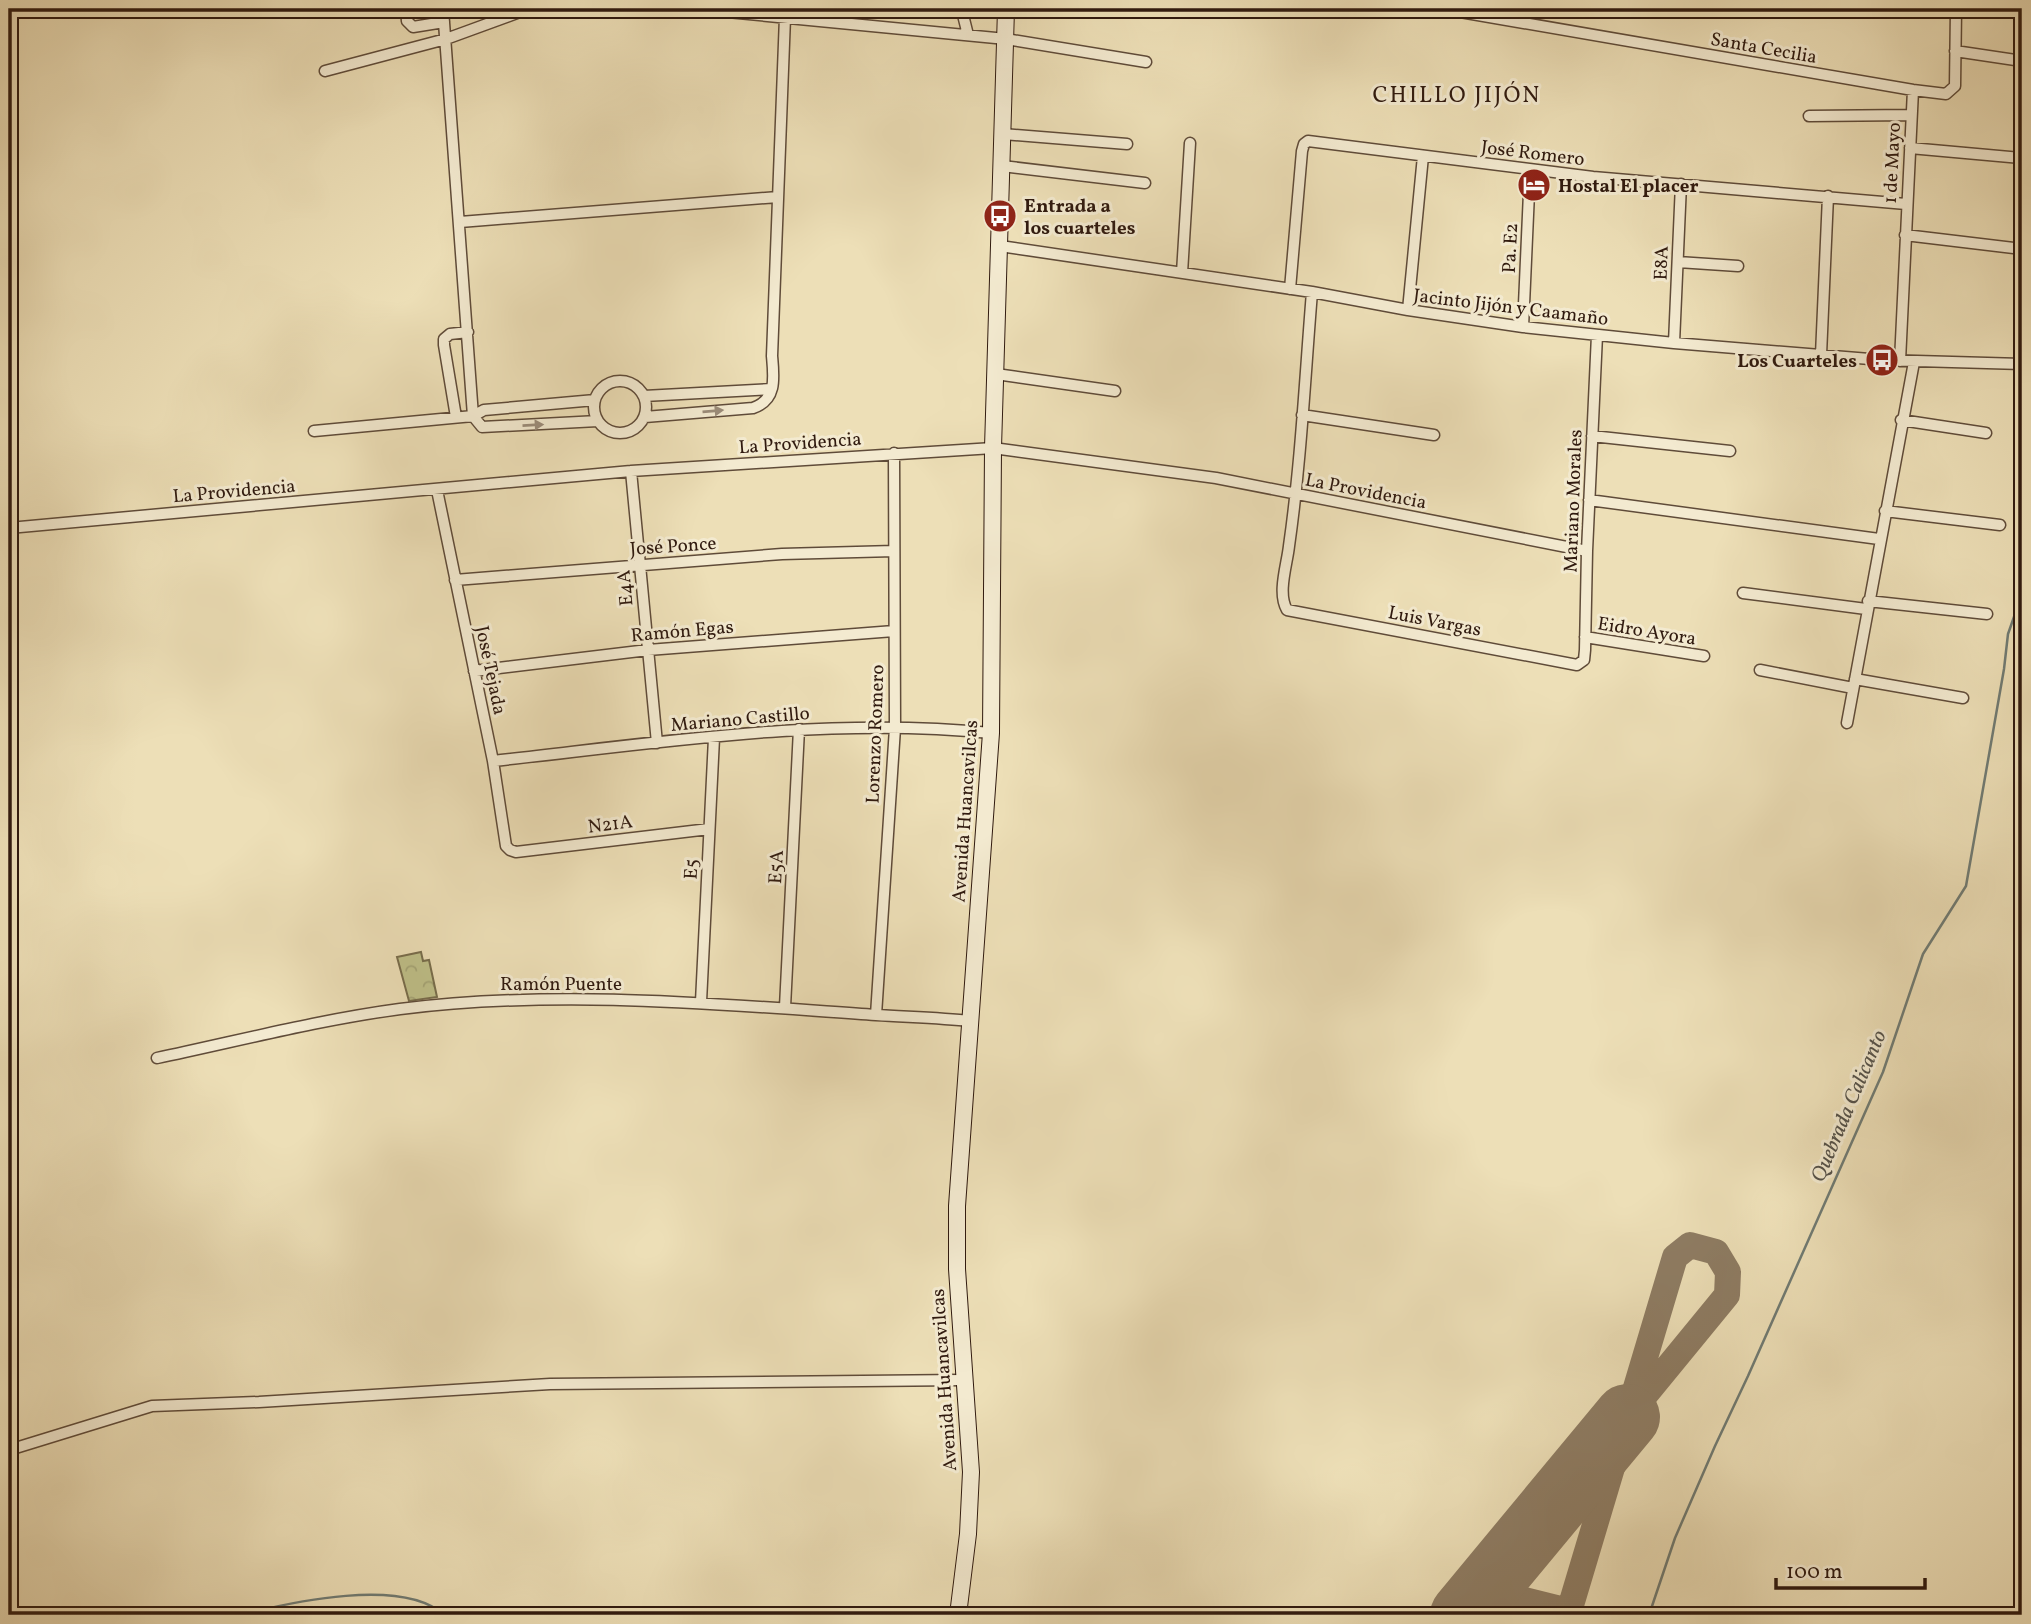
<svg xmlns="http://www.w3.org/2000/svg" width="2031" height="1624" font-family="Vollkorn,serif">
	<defs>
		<pattern id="forest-crowns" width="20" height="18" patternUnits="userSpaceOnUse" patternTransform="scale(1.75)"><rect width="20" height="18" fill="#bfc089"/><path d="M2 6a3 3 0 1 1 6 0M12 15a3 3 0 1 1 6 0" fill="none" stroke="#a4a475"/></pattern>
	</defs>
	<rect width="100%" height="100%" fill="#eddfb7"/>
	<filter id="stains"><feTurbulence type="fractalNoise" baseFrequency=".00286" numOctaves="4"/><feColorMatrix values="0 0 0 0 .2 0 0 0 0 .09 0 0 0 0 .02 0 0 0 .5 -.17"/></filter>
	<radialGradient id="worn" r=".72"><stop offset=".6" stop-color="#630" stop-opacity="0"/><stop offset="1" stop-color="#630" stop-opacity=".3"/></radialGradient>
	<path fill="url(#forest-crowns)" stroke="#786d4c" stroke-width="2" d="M421,952L423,961L429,960L437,997L409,1001L397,957Z"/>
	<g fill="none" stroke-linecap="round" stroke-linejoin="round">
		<path stroke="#707b73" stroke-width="2.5" d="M241,1615C291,1602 403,1577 444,1615
			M1649,1615L1675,1538L1715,1446L1748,1376L1883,1072L1923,954L1966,886L2004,669L2008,634L2022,594"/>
		<path stroke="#8e7c63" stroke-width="26" d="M1484,1590L1569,1611
			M1568,1615L1675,1257L1690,1245L1716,1252L1728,1272L1727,1295L1627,1417"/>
		<path stroke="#8e7c63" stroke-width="66" d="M1463,1615L1627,1417"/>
		<defs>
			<path id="street" d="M406,9L407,21L413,27L444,22
				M443,9L473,416L482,427L598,421
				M696,9L1006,39L1146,62
				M966,9L963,15L968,35
				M1443,9L1913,90L1946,94L1955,86L1956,9
				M1955,51L2022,61
				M325,71L446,39L528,9
				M1809,116L1911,115
				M1003,134L1127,144
				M1910,148L2021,158
				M1002,166L1145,183
				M460,222L778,197
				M1905,235L2022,249
				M1000,246L1312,292L1408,310L1523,327L1674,343L1882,360L2022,364
				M1678,262L1738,266
				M1182,273L1190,143
				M1290,289L1302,151L1304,144L1308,141L1593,177L1906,204
				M1312,292C1305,377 1301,462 1289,546C1287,565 1277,593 1287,610L1577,665L1584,660L1585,650L1587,551L1597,335
				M1408,310L1423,156
				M1523,327L1530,170
				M1674,343L1681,184
				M1821,355L1828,196
				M1900,361L1913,90
				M996,374L1115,391
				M594 407a26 26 0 1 1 52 0a26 26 0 1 1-52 0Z
				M644,396L771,389
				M1302,415L1434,435
				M456,417L444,345V339L450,334L468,332
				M645,417L753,408C777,400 774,378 772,356L785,17
				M1901,420L1986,433
				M314,431L473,416L484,410L595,400
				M1592,436L1730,451
				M631,471L657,743
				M437,490L493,761L506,846L510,850L516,852L709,829
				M1589,500L1879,539
				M1885,511L2000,525
				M9,528L631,471L993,448L1216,478L1587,551
				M455,580L782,554L894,551
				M1743,593L1866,609
				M1868,601L1987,614
				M1585,637L1704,656
				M1760,670L1853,688
				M474,671L648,650L894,631
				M1855,679L1963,698
				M1847,723L1914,362
				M493,761C657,743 825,716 991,733
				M701,1002L714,738
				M785,1007L799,729
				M876,1015L895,728L894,453
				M157,1058C238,1041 318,1020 400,1009C559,989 717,1004 876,1015C907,1017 939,1018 971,1021
				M9,1450L152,1406L259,1402L550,1384L963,1380"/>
			<path id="secondary" d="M958,1615L968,1534L971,1472L957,1269V1206L991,733L993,448L1006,9"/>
		</defs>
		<use href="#street" stroke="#5f4b39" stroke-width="13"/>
		<use href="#secondary" stroke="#301a0f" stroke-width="18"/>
		<use href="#street" stroke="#f3ead0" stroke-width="10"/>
		<use href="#secondary" stroke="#f3ead0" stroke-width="16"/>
	</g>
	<defs><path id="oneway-solid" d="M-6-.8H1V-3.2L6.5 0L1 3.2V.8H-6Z" transform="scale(1.75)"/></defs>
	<g fill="#9b8c79">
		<use href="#oneway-solid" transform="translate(713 411) rotate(-5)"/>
		<use href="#oneway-solid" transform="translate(533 425) rotate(-3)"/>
	</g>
	<defs>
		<symbol id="hotel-disc" viewBox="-11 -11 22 22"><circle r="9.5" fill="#8f2418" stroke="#f3ead0"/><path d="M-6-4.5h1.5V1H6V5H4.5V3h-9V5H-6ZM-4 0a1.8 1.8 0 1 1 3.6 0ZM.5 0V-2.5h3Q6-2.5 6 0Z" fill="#fff"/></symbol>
		<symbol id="bus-disc" viewBox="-11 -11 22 22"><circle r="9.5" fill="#8f2418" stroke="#f3ead0"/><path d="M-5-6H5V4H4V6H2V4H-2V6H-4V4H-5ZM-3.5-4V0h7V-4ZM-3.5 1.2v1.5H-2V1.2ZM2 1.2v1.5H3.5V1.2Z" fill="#fff"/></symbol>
	</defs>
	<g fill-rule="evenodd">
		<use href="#hotel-disc" x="1515" y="166" width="38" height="38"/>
		<use href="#bus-disc" x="981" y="197" width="38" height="38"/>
		<use href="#bus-disc" x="1863" y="341" width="38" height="38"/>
	</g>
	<g text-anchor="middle" stroke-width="6" stroke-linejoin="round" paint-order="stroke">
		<g font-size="19" fill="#301a0f" stroke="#f3ead0">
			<text transform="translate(1764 47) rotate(10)" y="7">Santa Cecilia</text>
			<text transform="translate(1533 152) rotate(7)" y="7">José Romero</text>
			<text transform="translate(1891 163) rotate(-87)" y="7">1 de Mayo</text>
			<text transform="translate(1509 248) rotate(-87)" y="7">Pa. E2</text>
			<text transform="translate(1660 263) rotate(-88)" y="7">E8A</text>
			<text transform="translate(1511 306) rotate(7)" y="7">Jacinto Jijón y Caamaño</text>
			<text transform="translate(800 442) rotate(-4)" y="7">La Providencia</text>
			<text transform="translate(234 490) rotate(-5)" y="7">La Providencia</text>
			<text transform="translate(1366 490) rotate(11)" y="7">La Providencia</text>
			<text transform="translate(1572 501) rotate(-88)" y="7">Mariano Morales</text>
			<text transform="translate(673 545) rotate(-4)" y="7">José Ponce</text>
			<text transform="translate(624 588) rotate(-95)" y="7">E4A</text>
			<text transform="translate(1435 620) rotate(11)" y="7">Luis Vargas</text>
			<text transform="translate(682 630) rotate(-5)" y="7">Ramón Egas</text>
			<text transform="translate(1647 630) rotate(9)" y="7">Eidro Ayora</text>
			<text transform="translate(492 670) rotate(78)" y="7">José Tejada</text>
			<text transform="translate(740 718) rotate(-5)" y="7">Mariano Castillo</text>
			<text transform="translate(874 734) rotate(-88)" y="7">Lorenzo Romero</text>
			<text transform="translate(964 811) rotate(-86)" y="7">Avenida Huancavilcas</text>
			<text transform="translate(610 823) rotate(-7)" y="7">N21A</text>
			<text transform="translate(775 867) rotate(-87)" y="7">E5A</text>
			<text transform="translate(690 869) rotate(-87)" y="7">E5</text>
			<text x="561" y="990">Ramón Puente</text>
			<text transform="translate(943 1380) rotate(-94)" y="7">Avenida Huancavilcas</text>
		</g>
		<g font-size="19" font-weight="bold" fill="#301a0f" stroke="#f3ead0" text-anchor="start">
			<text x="1558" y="192">Hostal El placer</text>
			<text x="1024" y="212">Entrada a<tspan x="1024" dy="22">los cuarteles</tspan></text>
			<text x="1857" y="367" text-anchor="end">Los Cuarteles</text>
		</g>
		<g font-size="21" font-style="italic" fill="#555249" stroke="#f3ead0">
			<text transform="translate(1848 1106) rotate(-67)" y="7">Quebrada Calicanto</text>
		</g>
		<g font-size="23" letter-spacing="2" fill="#301a0f" stroke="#f3ead0">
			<text x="1457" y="102">CHILLO JIJÓN</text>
		</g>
	</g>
	<rect width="2031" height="1624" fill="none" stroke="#eddfb7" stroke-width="35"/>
	<rect x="10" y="10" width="2010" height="1603" fill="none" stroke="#301a0f" stroke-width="3.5"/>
	<rect x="18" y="18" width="1996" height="1589" fill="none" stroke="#301a0f" stroke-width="2"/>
	<path d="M1776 1578v10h149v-10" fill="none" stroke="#301a0f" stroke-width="3.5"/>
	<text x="1786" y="1578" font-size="21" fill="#301a0f" stroke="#f3ead0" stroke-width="5" paint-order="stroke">100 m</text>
	<rect width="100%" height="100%" filter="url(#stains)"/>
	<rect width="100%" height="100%" fill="url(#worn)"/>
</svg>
